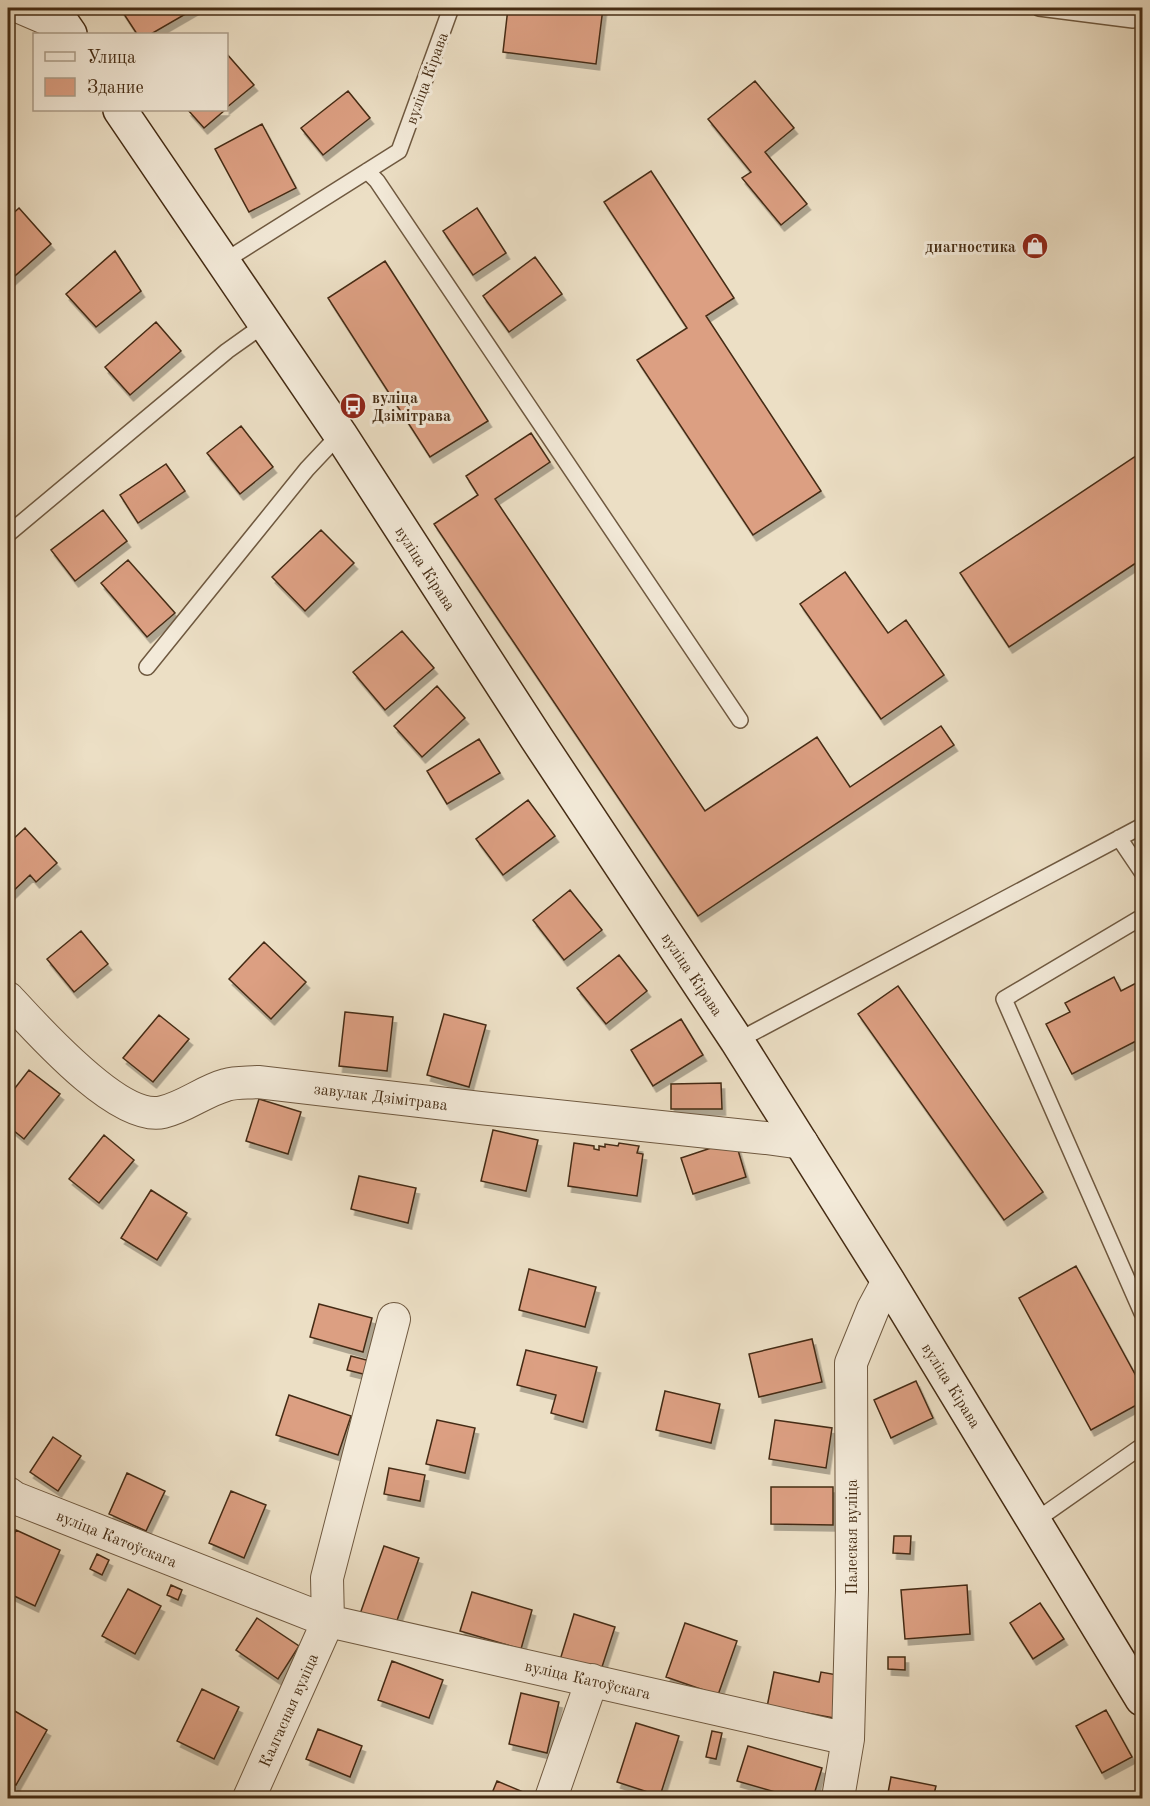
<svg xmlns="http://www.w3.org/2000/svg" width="1150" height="1806" font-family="'Old Standard TT',serif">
	<defs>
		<filter id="shadow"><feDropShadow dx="3.5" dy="6" stdDeviation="0" flood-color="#0004"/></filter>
	</defs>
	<rect width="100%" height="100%" fill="#ecdfc5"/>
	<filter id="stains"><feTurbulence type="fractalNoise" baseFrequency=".00333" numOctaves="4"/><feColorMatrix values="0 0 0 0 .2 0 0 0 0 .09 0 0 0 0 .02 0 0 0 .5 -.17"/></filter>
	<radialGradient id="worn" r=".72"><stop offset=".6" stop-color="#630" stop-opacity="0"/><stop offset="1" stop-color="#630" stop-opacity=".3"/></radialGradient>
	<path fill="#dc9f82" stroke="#452c14" stroke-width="1.5" filter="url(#shadow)" d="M120,8H196L151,34H137Z
		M508,8H603L596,64L503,52Z
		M226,53L254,85L226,108Z
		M755,81L794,128L765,152L807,204L781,225L742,178L751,172L708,119Z
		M348,91L370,118L323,155L301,128Z
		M188,110H225L204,128Z
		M262,124L296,188L249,212L215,149Z
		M651,171L734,298L706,316L821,491L753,535L637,360L687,328L604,202Z
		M19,208L51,244L8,282V218Z
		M477,208L506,253L473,275L443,231Z
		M115,251L141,291L96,327L66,294Z
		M535,257L562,294L509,332L483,296Z
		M385,261L488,421L430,457L328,298Z
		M156,322L181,351L130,395L105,367Z
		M241,426L273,467L240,494L207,453Z
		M531,433L550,462L495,499L705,811L817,737L850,787L941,726L954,745L698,916L434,524L478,495L466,476Z
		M1142,452V559L1009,647L960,573Z
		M166,464L185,491L138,523L120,495Z
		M103,510L127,541L75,581L51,550Z
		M321,530L354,563L305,611L272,577Z
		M128,560L175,613L147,637L101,583Z
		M845,572L888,633L906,620L944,675L881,719L800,604Z
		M402,631L434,668L385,710L353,672Z
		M437,686L465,718L422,757L394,726Z
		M479,739L500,773L447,804L427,771Z
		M528,800L555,836L503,875L476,839Z
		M25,828L57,863L36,882L30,875L8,896V844Z
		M570,890L602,930L564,960L533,920Z
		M81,931L108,964L74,992L47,959Z
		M264,942L306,982L271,1019L229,979Z
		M619,955L647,991L606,1024L577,988Z
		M1114,977L1121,991L1142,980V1038L1072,1074L1046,1024L1070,1012L1065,1003Z
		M898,986L1043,1192L1004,1220L858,1014Z
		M345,1012L393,1017L387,1071L339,1066Z
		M444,1014L486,1025L469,1087L427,1075Z
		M159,1015L189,1039L153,1082L123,1058Z
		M681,1019L703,1055L653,1086L631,1050Z
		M29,1070L60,1094L24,1139L8,1126V1097Z
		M721,1083L722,1109H671V1084Z
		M259,1099L301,1112L288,1154L246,1141Z
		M493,1130L538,1140L526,1191L481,1181Z
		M104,1135L134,1160L99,1203L69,1179Z
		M735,1140L746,1177L693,1194L681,1158Z
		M574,1143L594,1146V1149L599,1150V1146L605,1147V1144L618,1146L619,1143L639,1146L637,1153L643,1154L637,1196L568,1186Z
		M359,1176L416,1188L408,1223L351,1209Z
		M151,1190L187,1213L157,1260L121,1238Z
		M1076,1266L1142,1387V1402L1091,1430L1019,1298Z
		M529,1269L596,1287L585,1327L519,1310Z
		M319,1304L372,1318L363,1352L310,1337Z
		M812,1339L822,1382L759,1397L749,1354Z
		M526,1350L597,1367L583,1422L551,1413L556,1395L517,1385Z
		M351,1356L374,1362L371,1376L347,1370Z
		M916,1381L933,1418L891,1438L874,1400Z
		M665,1391L720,1404L711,1443L656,1430Z
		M289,1395L351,1416L338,1455L276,1435Z
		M437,1420L475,1428L465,1473L426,1464Z
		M775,1420L832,1428L826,1468L769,1459Z
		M53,1437L81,1456L58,1491L30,1472Z
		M389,1468L425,1475L420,1501L384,1494Z
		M127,1473L165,1491L146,1531L109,1514Z
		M771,1487H833V1525L771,1524Z
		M231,1491L266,1505L244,1558L209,1543Z
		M16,1530L60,1550L35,1606L8,1593V1549Z
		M894,1536H911L910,1554L893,1553Z
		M384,1546L419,1558L395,1626L360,1614Z
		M97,1554L109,1560L102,1575L90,1569Z
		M171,1585L182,1590L178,1600L167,1595Z
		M967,1585L970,1634L905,1639L901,1590Z
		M128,1589L161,1606L135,1654L102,1636Z
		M472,1592L532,1610L521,1649L460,1631Z
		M1040,1603L1064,1639L1033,1659L1010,1623Z
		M574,1614L615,1627L600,1673L560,1660Z
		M257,1618L299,1646L278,1679L236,1650Z
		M685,1623L737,1641L718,1695L666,1677Z
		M888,1657H905V1670L888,1669Z
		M392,1661L443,1680L429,1718L378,1700Z
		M774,1672L819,1682L821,1672L843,1676L834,1718L791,1710L789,1717L766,1712Z
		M202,1689L239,1707L214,1759L177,1741Z
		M521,1693L559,1702L547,1753L509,1744Z
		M8,1707L47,1730L16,1785L8,1781Z
		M1106,1710L1132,1757L1102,1773L1076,1726Z
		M636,1723L679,1736L660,1796L617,1782Z
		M318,1729L362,1746L350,1777L306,1759Z
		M712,1731L722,1733L716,1759L706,1757Z
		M748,1746L822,1768L813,1798H796L737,1781Z
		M891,1777L936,1786L933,1798H887Z
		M497,1781L535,1797V1798H490Z"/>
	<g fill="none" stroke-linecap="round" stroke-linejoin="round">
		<defs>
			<path id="service" d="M1039,8L1133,20
				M367,171L377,181L740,720
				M223,262L399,151L451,8
				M8,534L227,351L265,324
				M147,667L307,469L340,434
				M1119,838L1142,872
				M1142,917L1004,999L1142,1313
				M737,1041L1142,826
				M1035,1521L1142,1446"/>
			<path id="minor" d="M22,8L64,26
				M8,998C36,1028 119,1123 163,1112C185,1107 204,1091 226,1085C236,1082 248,1083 258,1082L480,1108L766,1138L802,1143
				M8,1493L15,1498L328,1621L848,1739
				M249,1798L328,1621L327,1578L394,1319
				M551,1798L592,1680
				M838,1798L848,1739L852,1589L851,1363L873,1309L888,1281"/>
			<path id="secondary" d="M52,8L70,34
				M120,110L340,434L537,739L737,1041L888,1281L1142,1699"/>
		</defs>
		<use href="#service" stroke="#6f5940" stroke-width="18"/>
		<use href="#minor" stroke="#6f5940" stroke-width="34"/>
		<use href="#secondary" stroke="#452c14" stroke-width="36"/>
		<use href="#service" stroke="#f3ead9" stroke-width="15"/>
		<use href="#minor" stroke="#f3ead9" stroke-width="32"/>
		<use href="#secondary" stroke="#f3ead9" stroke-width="33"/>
	</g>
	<defs>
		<symbol id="shop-disc" viewBox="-11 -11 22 22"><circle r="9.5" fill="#8f2418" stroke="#f3ead9"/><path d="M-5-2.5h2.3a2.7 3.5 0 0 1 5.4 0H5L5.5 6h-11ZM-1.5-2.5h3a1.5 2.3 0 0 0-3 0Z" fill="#fff"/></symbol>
		<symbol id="bus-disc" viewBox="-11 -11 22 22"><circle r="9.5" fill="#8f2418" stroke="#f3ead9"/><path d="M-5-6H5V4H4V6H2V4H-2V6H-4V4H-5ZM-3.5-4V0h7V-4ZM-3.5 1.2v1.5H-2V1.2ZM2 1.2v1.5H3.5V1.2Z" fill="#fff"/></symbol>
	</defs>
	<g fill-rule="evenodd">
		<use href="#shop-disc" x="1020" y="231" width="30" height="30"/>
		<use href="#bus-disc" x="338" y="391" width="30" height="30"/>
	</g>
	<g text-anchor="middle" stroke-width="6" stroke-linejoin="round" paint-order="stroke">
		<g font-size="16" fill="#452c14" stroke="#f3ead9">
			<text transform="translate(426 78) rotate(-70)" y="6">вуліца Кірава</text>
			<text transform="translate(426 568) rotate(57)" y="6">вуліца Кірава</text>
			<text transform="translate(693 974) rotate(56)" y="6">вуліца Кірава</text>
			<text transform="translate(381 1096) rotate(7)" y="6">завулак Дзімітрава</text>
			<text transform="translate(952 1385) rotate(58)" y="6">вуліца Кірава</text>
			<text transform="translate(851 1537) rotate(-90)" y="6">Палеская вуліца</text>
			<text transform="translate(117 1538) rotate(22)" y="6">вуліца Катоўскага</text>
			<text transform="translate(588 1679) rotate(13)" y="6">вуліца Катоўскага</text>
			<text transform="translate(288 1710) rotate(-66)" y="6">Калгасная вуліца</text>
		</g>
		<g font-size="16" font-weight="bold" fill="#452c14" stroke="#f3ead9" text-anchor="end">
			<text x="1016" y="252">диагностика</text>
			<text x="372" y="403" text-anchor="start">вуліца<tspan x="372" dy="18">Дзімітрава</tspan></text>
		</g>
	</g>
	<rect width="1150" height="1806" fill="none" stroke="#ecdfc5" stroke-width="30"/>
	<rect x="9" y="9" width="1132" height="1788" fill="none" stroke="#452c14" stroke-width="3"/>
	<rect x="15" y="15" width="1120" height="1776" fill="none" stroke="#452c14" stroke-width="1.5"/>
	<rect x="33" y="33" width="195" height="78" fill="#f3ead9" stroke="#ad9e8a" stroke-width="1.5"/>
	<rect x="45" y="52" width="30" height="9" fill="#f3ead9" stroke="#ad9e8a" stroke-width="1.5"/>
	<text x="87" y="63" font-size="18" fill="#452c14">Улица</text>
	<rect x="45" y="78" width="30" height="18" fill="#dc9f82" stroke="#ad9e8a" stroke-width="1.5"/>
	<text x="87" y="93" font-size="18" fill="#452c14">Здание</text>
	<rect width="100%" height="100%" filter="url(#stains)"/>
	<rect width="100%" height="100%" fill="url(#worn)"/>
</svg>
